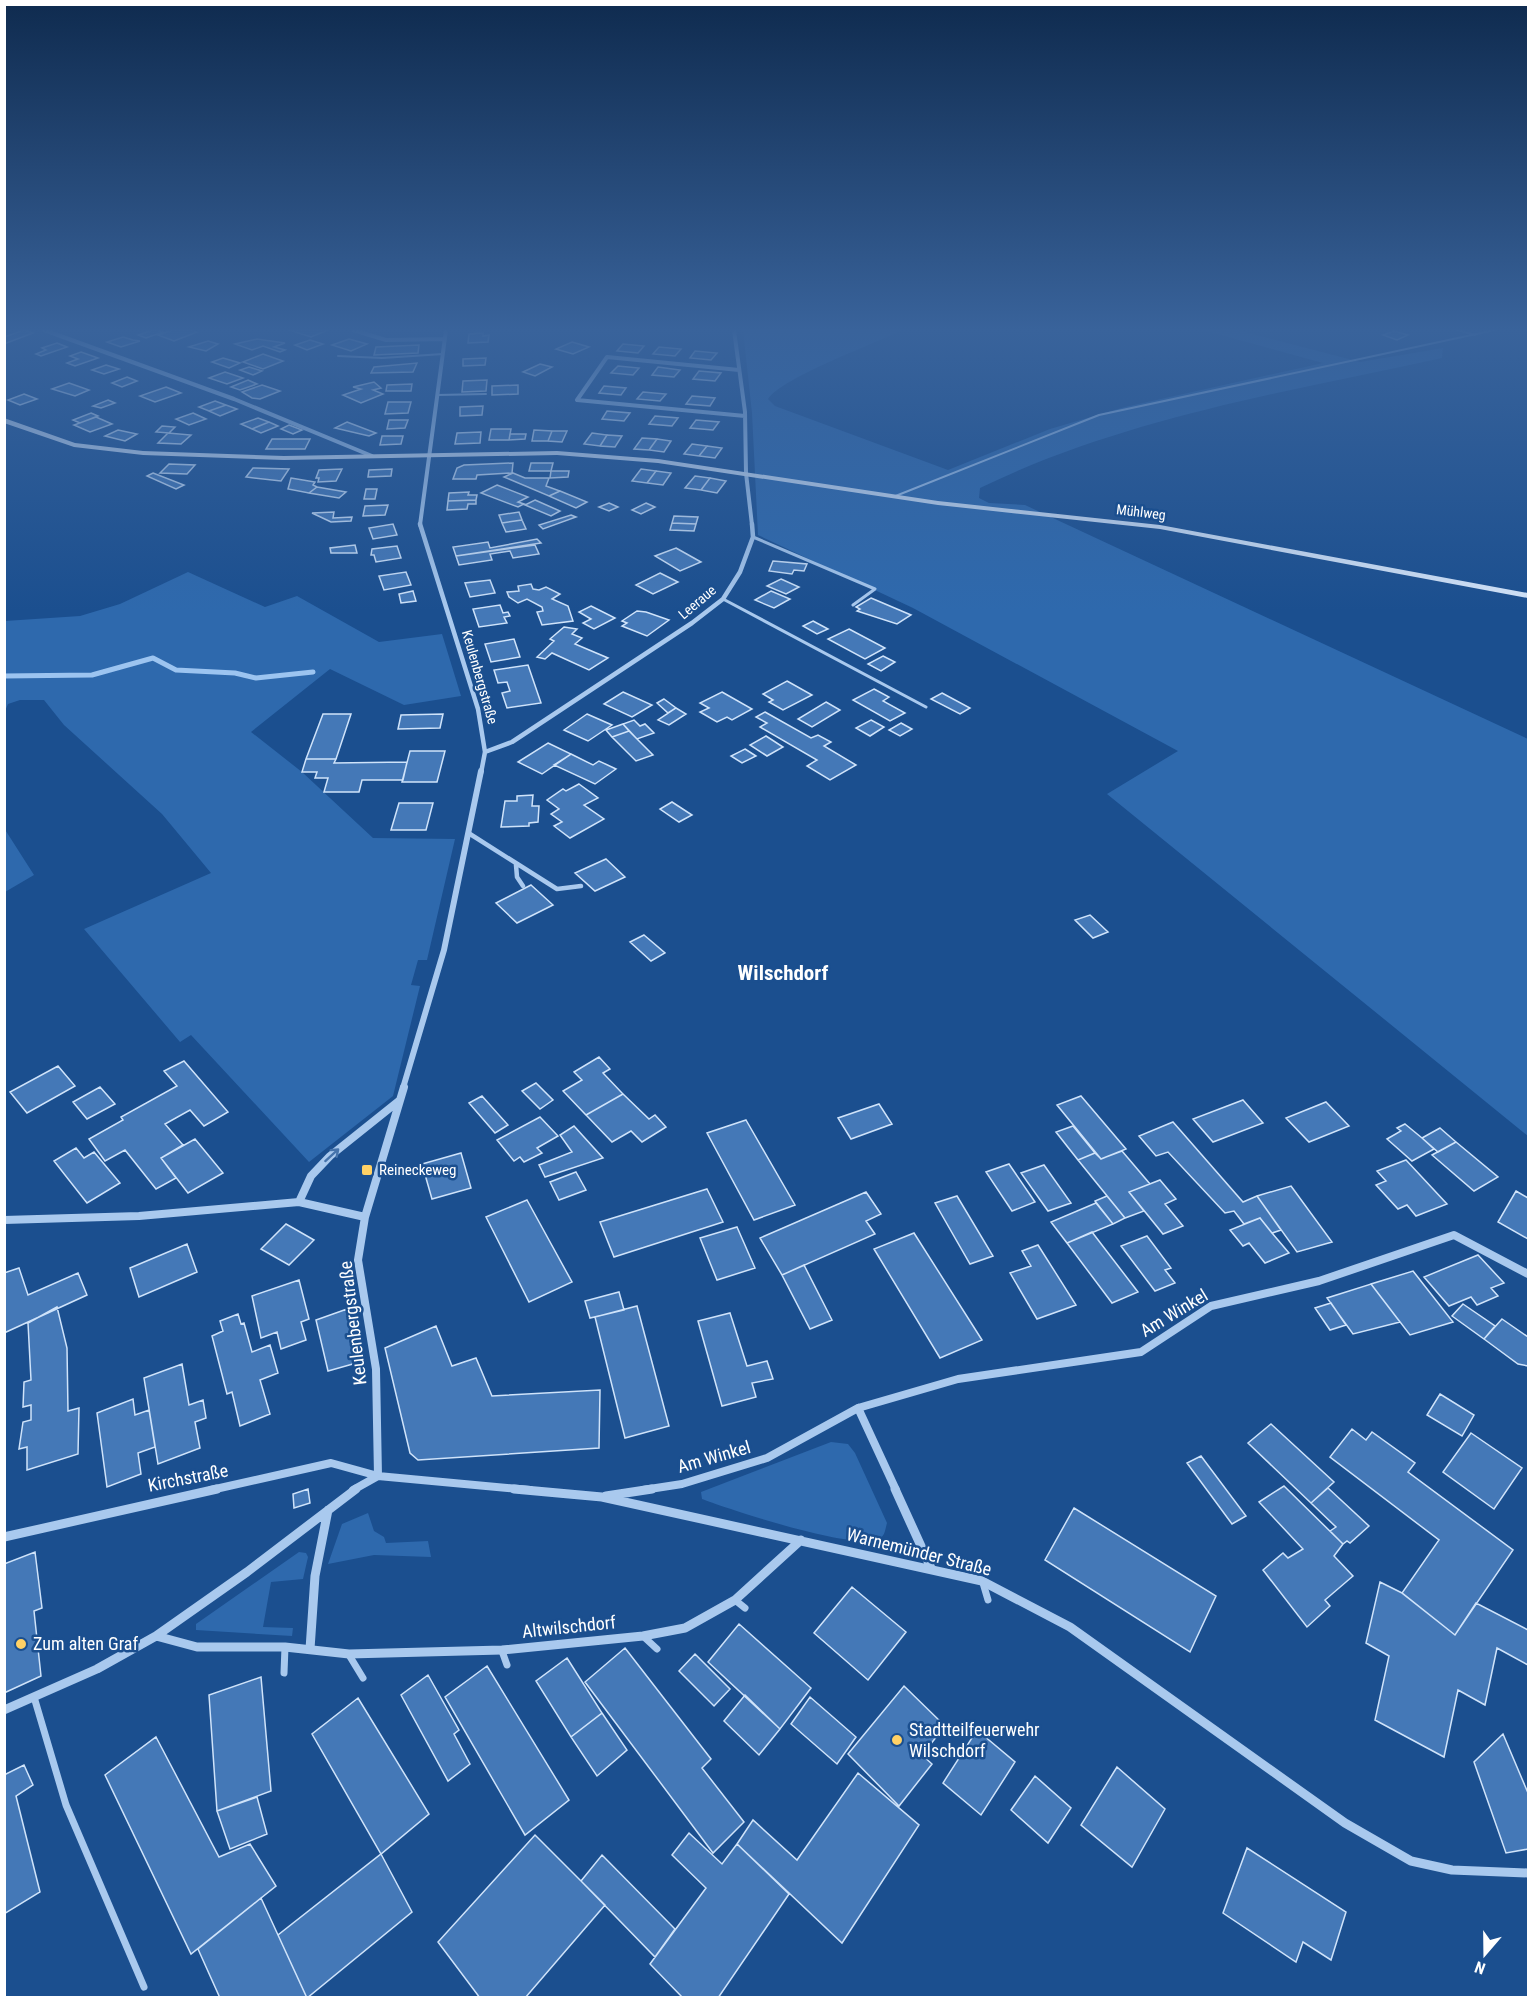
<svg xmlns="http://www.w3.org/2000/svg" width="1533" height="2002" font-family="'Roboto Condensed',sans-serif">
	<rect width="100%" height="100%" fill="#1b4f8f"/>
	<path fill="#2e69ad" d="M743,330H903C874,344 783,377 768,399L775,406L948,470L1050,429L1125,407L1323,363L1203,330H1237L1360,362L1443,348L1442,358C1286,392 1124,418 980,488L979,498L989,503L1025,505L1528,739V1136L1107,794L1178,751L913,608L758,535L752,413Z
		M188,572L265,607L297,596L379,642L442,634L461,696L404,705L330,669L251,732L302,772L373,838L455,839L427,960H418L411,985L420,986L393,1096L309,1162L191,1035L180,1042L84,929L211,873L162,814L64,725L44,700H20L8,704L5,711V621L80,616L120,604Z
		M4,828L34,875L5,892H4Z
		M831,1442L848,1444L855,1453L887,1523C885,1530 885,1536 879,1539C855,1551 731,1510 702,1499L701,1492Z
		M368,1513L374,1531L384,1537L386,1543L428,1541L431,1557L374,1555L328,1564L342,1524Z
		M299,1552L306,1553L308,1557L303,1579L271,1582L263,1627L293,1628L292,1636L196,1630V1624Z"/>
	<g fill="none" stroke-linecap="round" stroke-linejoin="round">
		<path stroke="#9cc4f0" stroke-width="5" d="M4,676L92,675L153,658L176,670L235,673L256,678L313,672"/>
	</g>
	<path fill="#4478b7" stroke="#cfe3fa" stroke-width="1.5" d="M24,330L33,333L4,344V337Z
		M153,330L163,332L146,338L138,335Z
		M173,330H190L197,332L174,341L158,335Z
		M289,330H328L311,337Z
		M1394,331L1408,335L1397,340L1383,335Z
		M483,333V336L489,335L488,342L468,343L469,334Z
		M123,337L133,340L140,341L121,347L107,342Z
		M257,339L285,343L274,347L285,350L280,352L263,346L252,350L235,344Z
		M349,339L367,344L351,351L332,345Z
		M310,340L323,344L307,350L295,345Z
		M208,341L218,344L206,351L189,347Z
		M572,342L589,347L573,354L556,349Z
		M57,343L67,347L41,356L36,354L46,350L42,348Z
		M623,344L644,346L638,353L617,351Z
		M419,345L418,353L374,355L376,347Z
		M659,347L681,349L675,356L653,354Z
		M695,351L717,353L711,360L690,358Z
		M81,352L98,358L75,366L67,363L78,359L70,356Z
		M263,354L283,361L263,369L243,362Z
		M223,358L240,363L229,368L212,362Z
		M486,358L485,365L463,366V359Z
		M417,363L413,372L371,373L374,367Z
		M540,364L552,367L535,376L523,372Z
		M106,365L119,369L104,374L92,370Z
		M618,366L639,368L633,375L611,373Z
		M249,367L262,371L253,375L240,370Z
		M658,367L680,370L674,377L652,375Z
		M699,371L721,373L715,381L693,379Z
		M225,372L243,378L227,384L209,378Z
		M127,377L137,381L122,387L112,383Z
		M248,380L257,384L240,390L231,387Z
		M487,380L486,391L462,392L463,381Z
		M374,382L381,388L373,390L383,394L361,403L343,395L361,389L353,387Z
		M69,383L89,390L75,396L52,389Z
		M412,384L411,391H386L387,385Z
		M262,385L280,391L260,399L252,398L242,392Z
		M518,385V394L492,395V386Z
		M604,386L626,388L621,395L599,393Z
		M166,387L181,393L155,402L140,396Z
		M643,392L666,394L660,401L637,399Z
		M24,394L37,399L20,405L8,400Z
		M692,396L715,398L710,406L686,404Z
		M108,400L115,403L101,408L93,406Z
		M215,401L226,405L209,411L199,407Z
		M388,402H411L408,413L385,414Z
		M226,405L237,409L220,416L209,411Z
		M483,406L482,415L460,416V407Z
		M607,411L630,413L624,421L602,419Z
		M91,413L98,416L80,423L73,420Z
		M193,413L206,419L189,425L176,419Z
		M655,416L678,418L672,426L649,424Z
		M96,417L112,424L90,432L74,425Z
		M258,418L269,422L252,429L241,424Z
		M389,420H408L405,428L387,429Z
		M696,420L719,422L713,430L690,428Z
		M269,422L278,426L261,433L252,429Z
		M347,422L376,433L369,436L335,428Z
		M289,425L302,430L293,434L281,429Z
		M162,426L175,427L169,433L156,432Z
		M491,429H511L509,440H489Z
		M118,430L137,434L125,441L105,436Z
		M534,430L552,431L548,441H532Z
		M552,431H567L562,442L548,441Z
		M481,432L480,443L455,444L457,433Z
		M168,433L191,435L181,444L158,443Z
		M592,433L607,435L600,446L584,444Z
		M510,434H526L525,439L509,440Z
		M607,435L622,436L615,447L600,446Z
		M382,436H403L401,444L380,445Z
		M642,438L657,439L649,450L634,449Z
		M272,439H310L305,449H266Z
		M657,439L671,441L664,452L649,450Z
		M692,444L707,446L699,456L684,454Z
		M707,446L722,448L715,458L699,456Z
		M513,463L512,473L477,475L476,479H453L457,468L464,465Z
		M531,463H553L551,471H529Z
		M169,464L195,465L187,474L160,473Z
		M253,468L289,469L281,481L246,477Z
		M342,469L336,481L318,482L319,478H316L319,470Z
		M392,469L391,476L368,477L369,470Z
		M641,469L656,471L647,483L632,481Z
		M551,471H569L568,477L550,478Z
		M656,471L671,473L663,485L647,483Z
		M153,473L184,485L176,489L147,476Z
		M513,473L525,478H549L546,486L560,491L549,496L504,477Z
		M695,476L710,478L701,490L685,488Z
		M291,478L315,482L313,485L317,487L309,493L288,489Z
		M710,478L726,481L717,493L701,490Z
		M497,485L528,497L518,502L524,504L518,507L481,493Z
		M317,487L346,492L339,498L309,493Z
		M366,489H377L375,499H364Z
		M560,491L587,502L576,508L549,496Z
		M469,492L468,495H477L476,500L448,501L449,493Z
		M476,500V504H468L467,509L447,510L448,501Z
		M535,500L560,511L551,516L525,505Z
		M609,503L618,507L609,511L599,507Z
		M646,503L655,507L641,514L632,510Z
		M388,505L385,515L363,516L365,506Z
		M334,512L333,518L352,517L351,521L331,522L312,513Z
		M519,512L522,520L502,523L499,515Z
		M571,515L576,517L543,529L539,525Z
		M674,516L698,517L696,524L672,523Z
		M522,520L526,529L506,532L502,523Z
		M672,523L696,524L694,531L670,530Z
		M393,524L397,535L373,539L369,528Z
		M537,539L541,543L456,556L453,547L488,542L490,548Z
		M355,545L357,553H331L330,548Z
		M535,545L539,554L513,558L510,551L490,554L492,560L459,565L456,556Z
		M397,546L401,558L376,562L374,555H371L372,549Z
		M676,548L701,562L680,571L655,556Z
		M773,561L807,564L804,571L794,570L792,574L769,571Z
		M406,572L411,585L384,590L379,576Z
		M660,573L678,582L653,594L636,585Z
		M781,579L799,587L786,594L767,586Z
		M490,580L495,593L470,597L465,583Z
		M531,584L533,589L539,590L546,587L560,594L552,599L568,606L573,621L542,625L537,612L543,611L542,607L527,599L518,603L509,597L507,592L519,591L518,586Z
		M413,591L416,601L401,603L399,594Z
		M771,591L790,599L774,608L755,600Z
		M871,598L911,615L897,624L857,611L860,609L856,607Z
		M500,605L503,613L508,612L510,616L504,617L507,623L479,627L473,609Z
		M591,606L615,618L594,629L583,623L591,619L579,612Z
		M637,611L646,612L669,620L647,636L622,626L627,623L622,621Z
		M813,621L828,629L817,634L803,626Z
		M564,627L577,629L572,634L582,638L575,644L608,658L589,670L552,653L545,659L537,657L554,641L550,639Z
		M849,629L885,648L865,659L828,639Z
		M514,639L520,657L491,662L485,644Z
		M883,656L895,662L881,671L868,664Z
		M528,665L541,703L507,708L502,693L510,691L507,682L498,683L494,670Z
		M787,681L812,695L783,710L769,702L773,700L763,694Z
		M874,689L889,697L883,701L905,713L890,721L853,700Z
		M623,692L652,705L632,717L604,704Z
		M722,692L752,709L732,720L727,717L717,722L700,712L709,708L700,703Z
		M942,693L970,708L960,714L931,699Z
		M664,699L676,708L668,713L657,703Z
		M826,702L840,710L812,727L798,719Z
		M676,708L686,714L669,725L658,720Z
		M765,712L811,738L818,735L831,742L824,746L856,765L830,780L807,766L817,760L760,727L767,723L756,717Z
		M323,714H351L336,759H306Z
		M443,714L440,728L398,729L401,715Z
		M587,714L612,725L588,741L564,730Z
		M634,720L640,726L645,724L654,733L637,739L623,724Z
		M871,720L884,727L870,736L856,728Z
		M901,723L912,729L900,736L889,730Z
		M623,724L629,731L612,737L606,730Z
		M629,731L653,755L636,761L612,737Z
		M766,736L783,747L767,756L750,745Z
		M548,743L571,754L542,774L518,762Z
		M745,749L756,756L742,763L731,756Z
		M410,751H445L437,782H402Z
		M571,754L593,765L599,761L616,769L595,784L554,765Z
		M306,759H336L334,763L407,762L403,780H362L359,792H324L328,778H315L317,772H302Z
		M579,784L598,798L584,805L604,819L570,838L554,826L562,822L551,814L559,809L547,800L563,789L566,791Z
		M533,795L532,806H539L538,822L529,823V826L501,827L505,801H517V796Z
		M672,802L692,815L679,822L660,809Z
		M399,803H433L426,830H391Z
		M606,859L625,877L595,891L575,873Z
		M531,885L553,905L517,923L496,903Z
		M1090,915L1108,932L1093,938L1075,920Z
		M644,935L665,953L651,961L630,942Z
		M599,1057L610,1069L603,1073L623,1094L586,1115L563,1091L582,1080L574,1072Z
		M184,1061L228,1112L204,1126L190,1110L165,1124L183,1145L161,1158L176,1178L156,1189L125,1150L105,1161L89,1139L123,1120L121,1117L177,1086L164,1071Z
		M58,1066L75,1086L27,1113L10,1092Z
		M536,1083L553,1100L540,1109L522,1091Z
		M100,1087L115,1104L87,1119L73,1102Z
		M623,1094L649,1119L655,1115L666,1127L642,1142L631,1131L612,1142L586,1115Z
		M482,1096L508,1125L495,1133L469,1103Z
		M1081,1096L1126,1149L1101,1159L1057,1105Z
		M1243,1100L1263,1123L1213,1142L1193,1119Z
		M1326,1102L1349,1126L1309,1142L1286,1118Z
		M879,1104L892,1124L851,1139L838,1118Z
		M540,1117L558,1136L537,1148L542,1153L524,1162L520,1157L514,1161L497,1140Z
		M746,1120L795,1205L754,1220L707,1133Z
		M1173,1122L1243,1202L1257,1196L1281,1230L1272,1233L1260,1218L1244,1224L1234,1211L1225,1213L1168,1152L1156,1156L1139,1136Z
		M1405,1124L1422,1138L1434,1149L1412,1161L1387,1139L1401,1131L1397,1128Z
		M574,1126L603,1158L545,1177L539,1165L572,1152L560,1135Z
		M1073,1126L1095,1153L1078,1160L1056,1132Z
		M1440,1128L1456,1142L1438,1152L1422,1138Z
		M195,1139L223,1173L188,1193L161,1158Z
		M1456,1142L1498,1177L1474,1191L1432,1155Z
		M76,1148L84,1158L94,1152L120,1183L87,1203L54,1161Z
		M1122,1151L1150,1184L1129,1192L1144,1211L1125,1218L1078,1160L1095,1153L1101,1159Z
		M461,1153L471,1188L432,1199L422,1164Z
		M1406,1160L1447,1204L1416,1216L1407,1205L1398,1209L1376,1185L1386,1181L1377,1171Z
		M1009,1164L1035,1202L1012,1211L986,1172Z
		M1044,1165L1071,1203L1048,1211L1021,1173Z
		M576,1172L586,1190L559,1200L550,1182Z
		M1160,1180L1176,1199L1165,1204L1183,1226L1163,1234L1129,1192Z
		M1291,1186L1332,1242L1297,1252L1257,1196Z
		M707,1189L723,1222L614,1257L600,1222Z
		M1516,1191L1528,1198V1239L1498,1222Z
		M866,1192L881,1214L866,1221L875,1234L782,1275L760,1238Z
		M957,1196L993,1256L970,1264L935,1203Z
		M1107,1196L1125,1218L1113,1224L1095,1201Z
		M527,1200L572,1282L529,1302L486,1217Z
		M1096,1203L1113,1224L1067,1243L1051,1222Z
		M1260,1218L1272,1233L1289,1253L1265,1263L1249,1243L1243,1246L1230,1230Z
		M286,1224L314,1240L289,1265L261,1249Z
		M737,1227L755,1268L717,1280L700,1238Z
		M1092,1232L1138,1292L1112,1303L1067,1243Z
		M914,1233L982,1340L940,1358L874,1249Z
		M1147,1236L1171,1268L1165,1270L1175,1283L1155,1291L1121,1246Z
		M187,1244L197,1272L139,1297L130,1268Z
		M1038,1245L1076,1305L1037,1319L1010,1273L1031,1266L1022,1251Z
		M1478,1255L1504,1283L1491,1288L1498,1296L1477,1305L1471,1297L1449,1306L1424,1277Z
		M804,1265L832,1320L810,1329L782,1275Z
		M19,1268L28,1295L78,1273L87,1295L4,1333V1273Z
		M1413,1271L1453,1322L1410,1335L1371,1284Z
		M299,1280L309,1319L301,1322L306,1340L281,1349L277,1332L261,1338L252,1296Z
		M1371,1284L1400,1322L1353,1334L1327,1298Z
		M619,1292L624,1310L590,1318L585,1301Z
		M1331,1303L1346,1325L1330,1330L1315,1308Z
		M1463,1304L1495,1326L1484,1339L1452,1316Z
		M637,1306L669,1426L625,1438L595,1317Z
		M57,1307L67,1348L68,1411L79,1408L78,1454L27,1470V1447L19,1449L23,1422L31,1420V1405L23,1407L24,1382L31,1380L28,1323Z
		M347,1309L360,1362L328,1371L316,1320Z
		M730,1313L747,1366L767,1361L773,1379L752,1383L756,1397L722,1406L698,1321Z
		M238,1314L241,1324L244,1323L252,1352L270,1345L278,1373L260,1380L270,1414L240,1426L232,1392L227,1394L212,1336L223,1331L220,1321Z
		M1502,1319L1528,1337V1366L1518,1364L1484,1339Z
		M436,1326L452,1366L476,1358L492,1396L600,1390L599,1448L418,1460L410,1453L385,1348Z
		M182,1364L189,1405L203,1400L206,1418L195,1422L200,1448L158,1464L144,1378Z
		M1440,1394L1474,1415L1462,1436L1427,1415Z
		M133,1399L135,1415L149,1410L155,1447L138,1453L141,1474L107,1487L97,1413Z
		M1271,1424L1334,1482L1311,1503L1248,1443Z
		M1352,1429L1366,1440L1372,1432L1415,1463L1408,1472L1513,1550L1455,1635L1402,1593L1439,1540L1330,1457Z
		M1471,1433L1522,1468L1494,1509L1443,1472Z
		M1201,1456L1246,1516L1232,1524L1187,1463Z
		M1284,1486L1343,1544L1334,1556L1353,1576L1325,1600L1330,1606L1307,1627L1263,1570L1283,1553L1288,1558L1303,1549L1259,1502Z
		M1328,1488L1369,1526L1350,1543L1347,1541L1343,1544L1330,1531L1336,1527L1311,1503Z
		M308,1489L310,1503L294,1508L293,1494Z
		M1074,1508L1216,1596L1190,1652L1045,1560Z
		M35,1552L42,1608L34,1611L41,1676L4,1693V1564Z
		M1380,1582L1402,1593L1455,1635L1476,1603L1528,1630V1665L1497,1648L1485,1705L1458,1690L1444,1757L1375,1720L1389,1656L1366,1643Z
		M852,1587L906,1632L868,1680L814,1633Z
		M739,1624L811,1688L780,1729L708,1662Z
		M625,1648L711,1759L702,1768L744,1822L713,1853L585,1682Z
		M695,1654L730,1689L714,1706L679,1671Z
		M567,1658L602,1713L571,1737L536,1681Z
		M487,1666L569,1800L525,1835L445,1697Z
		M428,1675L459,1730L454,1734L470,1764L448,1781L401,1695Z
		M261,1677L271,1791L217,1811L209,1695Z
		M904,1686L945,1726L922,1755L932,1764L899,1806L848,1754Z
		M745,1695L780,1729L759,1755L724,1721Z
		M810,1697L856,1737L837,1764L791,1724Z
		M358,1698L429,1814L381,1854L312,1734Z
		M602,1713L627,1750L597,1776L571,1737Z
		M977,1730L1015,1762L981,1815L943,1783Z
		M1503,1734L1528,1793V1849L1506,1853L1474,1762Z
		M156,1737L219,1857L250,1844L276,1886L191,1954L105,1775Z
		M24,1765L33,1785L16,1796L40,1892L4,1914V1775Z
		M1117,1767L1165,1809L1132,1867L1081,1825Z
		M858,1773L919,1825L842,1943L737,1844L753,1820L797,1860Z
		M1035,1776L1071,1808L1048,1843L1011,1810Z
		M257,1797L267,1834L230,1849L217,1811Z
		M689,1833L722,1864L737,1844L789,1894L718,1998H683L650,1964L706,1888L672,1855Z
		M535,1835L605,1905L525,1998H480L438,1942Z
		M1247,1848L1346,1912L1331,1960L1303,1942L1296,1962L1223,1913Z
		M381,1854L412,1912L307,1998L278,1935Z
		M602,1855L675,1929L655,1957L581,1881Z
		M261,1898L278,1935L307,1998H220L198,1949Z"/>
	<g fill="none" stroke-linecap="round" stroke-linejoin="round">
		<path stroke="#a9c9ee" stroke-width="2" d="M1458,330L1475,335
			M338,356L382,358L443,354
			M437,395L486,394
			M893,497L1099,415L1495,330"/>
		<path stroke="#a9c9ee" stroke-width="3" d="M753,537L875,589L853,605
			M723,599L926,707"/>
		<path stroke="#a9c9ee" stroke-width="4.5" d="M470,834L557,889L581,886
			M516,865L517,877L523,886"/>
		<path stroke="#a9c9ee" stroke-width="7" d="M983,1583L988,1600
			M735,1600L745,1608
			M644,1637L657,1649
			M502,1651L507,1665
			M349,1655L363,1678
			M284,1673L285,1647
			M34,1697L66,1805L144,1987"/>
		<path stroke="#a9c9ee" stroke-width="4" d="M44,330L234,399L372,456
			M353,330L386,340L445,339
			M734,330L745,412L746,473L752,525
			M739,370L607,357L577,400L745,416
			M420,525L446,330"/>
		<path stroke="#a9c9ee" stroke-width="4.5" d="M420,524L478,709L485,752L481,773
			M485,752L512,742L692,623L723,599L740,572L753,537L752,524"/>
		<path stroke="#a9c9ee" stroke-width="6" d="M403,1088L444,950L481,771"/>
		<path stroke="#a9c9ee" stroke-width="8" d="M299,1202L311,1176L330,1156L400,1100
			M4,1220L139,1216L299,1202L365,1217
			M858,1408L896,1490
			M378,1476L376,1369L358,1260L365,1217L404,1087
			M211,1490L331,1463L378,1476L530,1490
			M353,1490L378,1476
			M643,1490L682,1484L767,1458L858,1408L958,1379L1141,1352L1211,1306L1319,1281L1454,1235L1528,1274"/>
		<path stroke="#a9c9ee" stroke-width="9" d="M514,1489L602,1497L982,1581L1070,1627L1345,1823L1411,1861L1452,1870L1528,1873
			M895,1489L931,1568
			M606,1496L652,1489
			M4,1537L217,1489
			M156,1636L197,1647H285L349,1654L502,1650L643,1636L685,1628L735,1600L801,1540
			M310,1649L315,1576L328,1510
			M4,1710L97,1669L156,1636L247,1572L356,1489"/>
		<path fill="#d6e6fa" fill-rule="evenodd" d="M4,418L75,443L143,451L284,456L557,451L658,459L938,501L1160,525L1528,593V598L1160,529L938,505L658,463L557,455L284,460L143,455L74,447L4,423Z"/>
	</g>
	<defs><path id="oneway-shaft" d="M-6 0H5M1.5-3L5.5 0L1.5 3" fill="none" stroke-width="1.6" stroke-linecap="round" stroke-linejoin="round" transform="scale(1.5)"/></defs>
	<use stroke="#4674ac" href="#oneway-shaft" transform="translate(332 1155) rotate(-42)"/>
	<linearGradient id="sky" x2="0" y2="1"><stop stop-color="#0f2b4f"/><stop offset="0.54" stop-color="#39639b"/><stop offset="1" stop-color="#39639b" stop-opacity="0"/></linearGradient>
	<rect width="1533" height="611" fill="url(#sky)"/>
	<g fill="#ffd166" stroke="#1b4f8f" stroke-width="2">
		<rect x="361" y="1164" width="12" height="12" rx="3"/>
		<circle cx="21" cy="1644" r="6"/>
		<circle cx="897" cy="1740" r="6"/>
	</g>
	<g text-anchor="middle" stroke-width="5" stroke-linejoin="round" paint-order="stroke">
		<g font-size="14" fill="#fff" stroke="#1b4f8f">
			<text transform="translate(1141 512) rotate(7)" y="5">Mühlweg</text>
			<text transform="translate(697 602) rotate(-40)" y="5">Leeraue</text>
			<text transform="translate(480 677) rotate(74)" y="5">Keulenbergstraße</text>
		</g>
		<g font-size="15" fill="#fff" stroke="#1b4f8f" text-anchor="start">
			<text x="379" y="1175">Reineckeweg</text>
		</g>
		<g font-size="18" fill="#fff" stroke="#1b4f8f">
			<text transform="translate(1174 1313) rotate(-31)" y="6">Am Winkel</text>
			<text transform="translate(353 1323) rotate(-97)" y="6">Keulenbergstraße</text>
			<text transform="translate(714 1457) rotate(-16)" y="6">Am Winkel</text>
			<text transform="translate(188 1478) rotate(-11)" y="6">Kirchstraße</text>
			<text transform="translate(919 1552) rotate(14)" y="6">Warnemünder Straße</text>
			<text transform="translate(569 1627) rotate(-6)" y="6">Altwilschdorf</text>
		</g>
		<g font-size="18" fill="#fff" stroke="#1b4f8f" text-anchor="start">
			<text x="33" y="1650">Zum alten Graf</text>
			<text x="909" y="1736">Stadtteilfeuerwehr<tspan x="909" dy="21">Wilschdorf</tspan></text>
		</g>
		<g font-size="21" font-weight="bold" fill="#fff" stroke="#1b4f8f">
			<text x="783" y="980">Wilschdorf</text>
		</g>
	</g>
	<rect width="1533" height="2002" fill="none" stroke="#ffffff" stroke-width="12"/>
	<g transform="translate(1485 1954) rotate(200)" stroke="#1b4f8f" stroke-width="4.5" paint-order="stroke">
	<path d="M0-4.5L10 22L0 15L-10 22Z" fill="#ffffff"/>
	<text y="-9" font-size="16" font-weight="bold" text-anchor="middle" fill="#ffffff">N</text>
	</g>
</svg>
